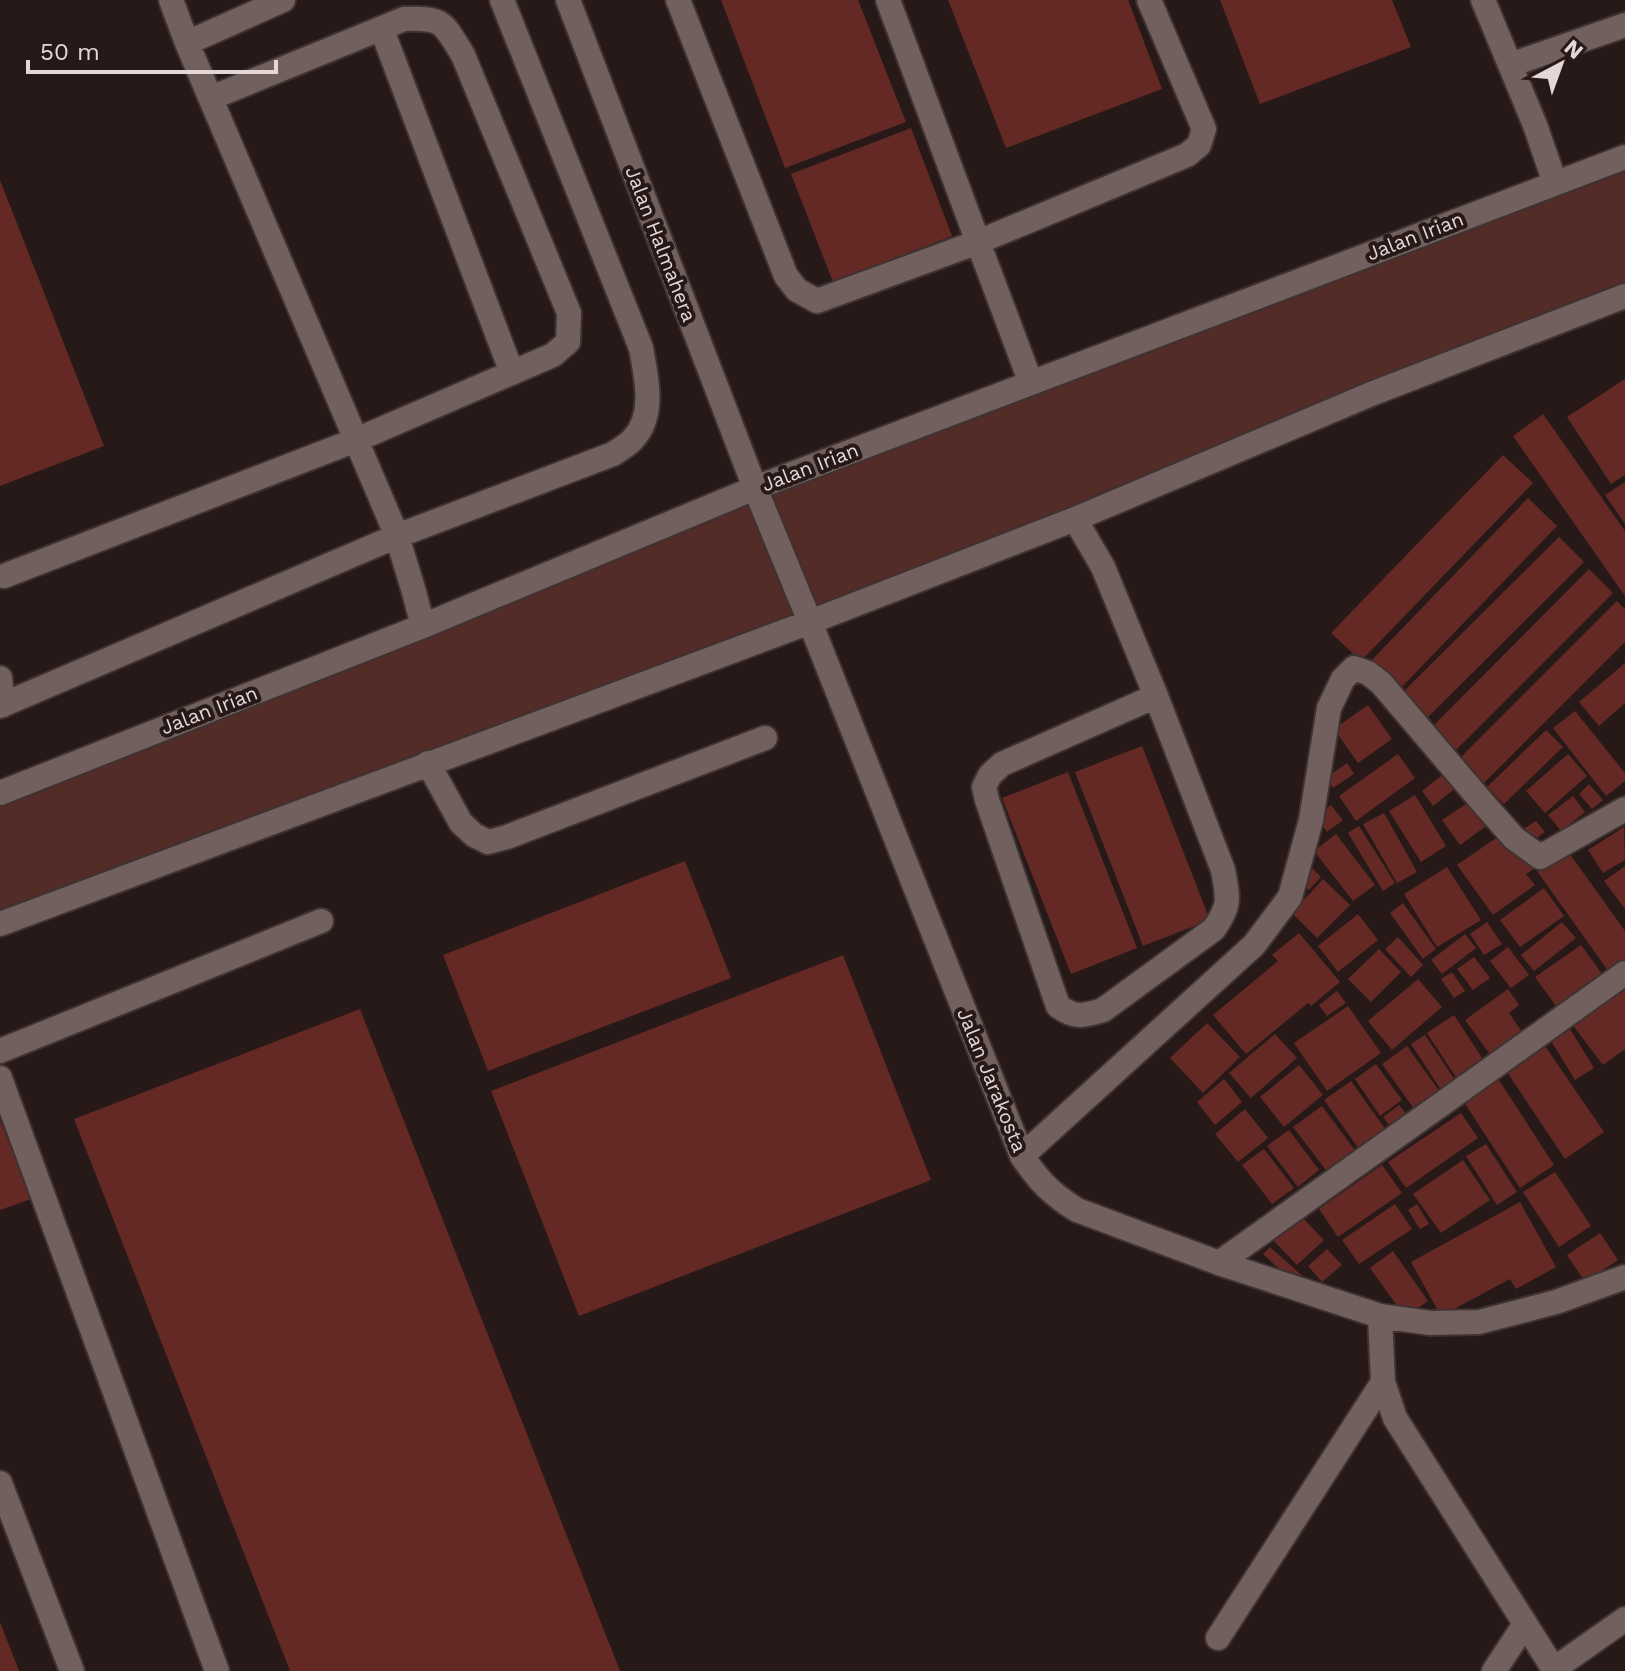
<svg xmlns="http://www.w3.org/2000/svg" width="1625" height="1671" font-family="'Work Sans',sans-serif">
	<rect width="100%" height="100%" fill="#271917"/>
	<path fill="#532b27" d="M1625,158V296L0,924V793Z"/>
	<path fill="#642924" d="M721,0H858L906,122L785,168Z
		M948,0H1128L1162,89L1006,148Z
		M1220,0H1392L1411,47L1260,104Z
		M911,128L952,236L833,282L791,174Z
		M0,180L104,446L0,486Z
		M1625,379V475L1611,484L1567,417Z
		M1543,414L1625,531V596L1513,436Z
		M1503,455L1533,483L1361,661L1331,633Z
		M1625,482V524L1605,495Z
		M1528,498L1557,526L1396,693L1367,665Z
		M1559,537L1584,562L1424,721L1399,696Z
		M1589,569L1613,593L1455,751L1431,728Z
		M1617,601L1625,609V642L1483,784L1459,759Z
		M1625,663V703L1599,726L1579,702Z
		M1368,705L1392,739L1358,763L1334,729Z
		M1575,711L1625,773V781L1606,796L1553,728Z
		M1546,730L1563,747L1504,804L1487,787Z
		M1142,746L1210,920L1143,946L1075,772Z
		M1398,754L1415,778L1356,821L1339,796Z
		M1568,754L1587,776L1545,813L1526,791Z
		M1347,763L1354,774L1333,788L1326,778Z
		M1068,772L1137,948L1071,974L1002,798Z
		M1446,772L1457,787L1433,806L1422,791Z
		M1589,784L1603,800L1592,809L1579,794Z
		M1415,795L1446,846L1421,862L1389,811Z
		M1573,796L1585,812L1561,831L1548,815Z
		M1472,800L1489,824L1460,845L1442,820Z
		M1331,805L1343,820L1327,832L1316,817Z
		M1384,813L1417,872L1397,883L1363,824Z
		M1536,821L1545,832L1531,842L1523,829Z
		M1359,826L1395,883L1383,891L1348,833Z
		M1624,827L1625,860L1603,873L1588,850Z
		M1336,834L1375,885L1353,901L1314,851Z
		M1499,836L1510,851L1518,846L1534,869L1526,874L1535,885L1493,915L1457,865Z
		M1567,850L1625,931V965L1611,975L1537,871Z
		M685,861L731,978L488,1071L443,955Z
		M1310,866L1321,877L1309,890L1297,878Z
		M1625,866V909L1604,881Z
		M1447,867L1481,920L1437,947L1404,894Z
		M1323,879L1350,905L1317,938L1292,913Z
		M1544,888L1564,916L1520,947L1500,920Z
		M1403,903L1436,949L1423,959L1390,913Z
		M1358,914L1378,940L1338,972L1318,946Z
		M1487,922L1502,944L1484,955L1470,934Z
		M1562,922L1576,938L1534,971L1521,955Z
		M1299,933L1340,982L1311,1006L1308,1003L1246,1054L1213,1015L1278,961L1272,955Z
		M1465,934L1476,948L1442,974L1431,960Z
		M1398,937L1423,965L1411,977L1385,949Z
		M1581,945L1605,978L1559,1010L1535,977Z
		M1508,947L1529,975L1511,988L1490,961Z
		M1379,949L1401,972L1371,1002L1348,979Z
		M843,955L931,1180L579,1316L491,1091Z
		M1474,957L1490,978L1473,990L1457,969Z
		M1452,972L1465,991L1454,998L1441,979Z
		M1418,979L1442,1007L1392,1050L1368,1021Z
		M1622,987L1625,991V1049L1603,1065L1571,1023Z
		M1508,989L1519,1005L1509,1013L1524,1035L1492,1057L1465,1020Z
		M1337,991L1346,1003L1327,1016L1319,1005Z
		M1348,1006L1381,1053L1327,1091L1294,1043Z
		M360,1009L620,1671H290L74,1119Z
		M1454,1015L1486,1064L1459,1082L1427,1033Z
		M1207,1023L1240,1057L1203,1093L1170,1058Z
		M1567,1024L1594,1068L1575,1080L1548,1036Z
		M1275,1034L1297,1058L1251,1098L1229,1073Z
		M1425,1035L1457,1083L1443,1093L1411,1044Z
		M1541,1040L1604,1132L1565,1159L1503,1066Z
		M1407,1046L1442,1095L1417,1113L1382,1064Z
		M1376,1064L1402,1100L1380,1116L1355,1079Z
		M1299,1065L1323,1095L1284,1127L1260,1097Z
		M1495,1074L1554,1165L1520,1188L1460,1096Z
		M1224,1079L1242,1102L1215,1125L1197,1102Z
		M1351,1081L1386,1130L1359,1149L1324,1100Z
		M1399,1105L1410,1118L1393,1130L1383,1117Z
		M1322,1106L1357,1153L1329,1174L1293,1127Z
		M1245,1109L1268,1138L1238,1162L1215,1134Z
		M1461,1113L1478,1138L1406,1188L1388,1162Z
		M0,1120L31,1199L0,1210Z
		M1289,1130L1319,1170L1298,1187L1267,1146Z
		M1486,1144L1517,1192L1497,1205L1466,1156Z
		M1264,1149L1294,1188L1272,1204L1242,1165Z
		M1463,1160L1490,1200L1441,1233L1413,1194Z
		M1382,1165L1402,1193L1338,1237L1319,1209Z
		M1555,1172L1591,1226L1559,1247L1523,1192Z
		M1520,1202L1556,1267L1516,1289L1510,1279L1441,1316L1411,1262Z
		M1395,1204L1412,1229L1359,1264L1342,1240Z
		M1417,1204L1429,1224L1420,1229L1408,1210Z
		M1301,1216L1324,1240L1297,1265L1274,1241Z
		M1600,1233L1618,1260L1585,1282L1567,1255Z
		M1270,1247L1305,1278L1298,1286L1263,1254Z
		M1327,1249L1342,1265L1322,1282L1308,1266Z
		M1393,1251L1428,1301L1405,1317L1370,1268Z
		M0,1622L19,1671H0Z"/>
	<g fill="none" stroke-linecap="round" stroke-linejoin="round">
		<defs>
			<path id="minor" d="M568,0L755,488L810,622L1022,1156C1038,1180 1051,1194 1077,1210L1219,1263L1380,1316L1430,1323L1479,1322L1556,1302L1625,1277
				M678,0L786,276L797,290L817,301L978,242L888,0
				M1483,0L1535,125L1555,183
				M382,30L512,373
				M187,43L283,0
				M1510,65L1625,25
				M1031,383L978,242L1187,155L1199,145L1204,129L1149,0
				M1075,519L1103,567L1156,696L1223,870C1228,899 1231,904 1214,929L1103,1010C1083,1016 1076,1019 1058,1006L987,800L984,787L990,775L1002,764L1156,696
				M4,576L356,440L553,355L568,342L569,313L463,55C443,23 444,17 404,19L211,98
				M423,626L414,592L397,536L613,454C619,450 628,445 633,439C656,415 646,376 641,348L502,0
				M0,678L3,705
				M0,706L397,536L187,43L171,0
				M428,763L461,823L474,835L488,842L507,837L765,738
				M0,793L423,626L755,488L1625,157
				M0,924L810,622L1075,519L1371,394L1625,296
				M0,1051L321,921
				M0,1078L217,1671
				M1022,1156L1254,945L1290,897L1311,820L1329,708L1343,679L1354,668L1368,673L1381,683L1483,803L1514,838L1540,857L1625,809
				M1219,1263L1625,973
				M1380,1316L1383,1382L1395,1418L1555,1671
				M0,1483L72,1671
				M1218,1638L1383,1382
				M1554,1669L1625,1619
				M1494,1671L1525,1624"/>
		</defs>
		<use href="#minor" stroke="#3e3332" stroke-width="28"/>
		<use href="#minor" stroke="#71605d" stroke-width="24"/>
	</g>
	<g text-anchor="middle" stroke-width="8" stroke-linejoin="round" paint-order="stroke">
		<g font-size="20" fill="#e3d8d7" stroke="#271917">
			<text transform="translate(1415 236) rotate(-21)" y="7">Jalan Irian</text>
			<text transform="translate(661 244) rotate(69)" y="7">Jalan Halmahera</text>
			<text transform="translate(810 467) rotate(-21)" y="7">Jalan Irian</text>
			<text transform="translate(209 710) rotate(-21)" y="7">Jalan Irian</text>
			<text transform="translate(992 1080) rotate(68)" y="7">Jalan Jarakosta</text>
		</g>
	</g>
	<g transform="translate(1561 64) rotate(41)" stroke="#271917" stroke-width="6" paint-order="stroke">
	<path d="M0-6L14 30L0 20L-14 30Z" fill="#e3d8d7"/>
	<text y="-12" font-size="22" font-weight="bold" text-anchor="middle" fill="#e3d8d7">N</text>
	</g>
	<path d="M28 60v12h248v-12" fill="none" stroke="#e3d8d7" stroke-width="4"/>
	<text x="40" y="60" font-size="24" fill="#e3d8d7" stroke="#271917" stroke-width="6" paint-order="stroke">50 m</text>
</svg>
